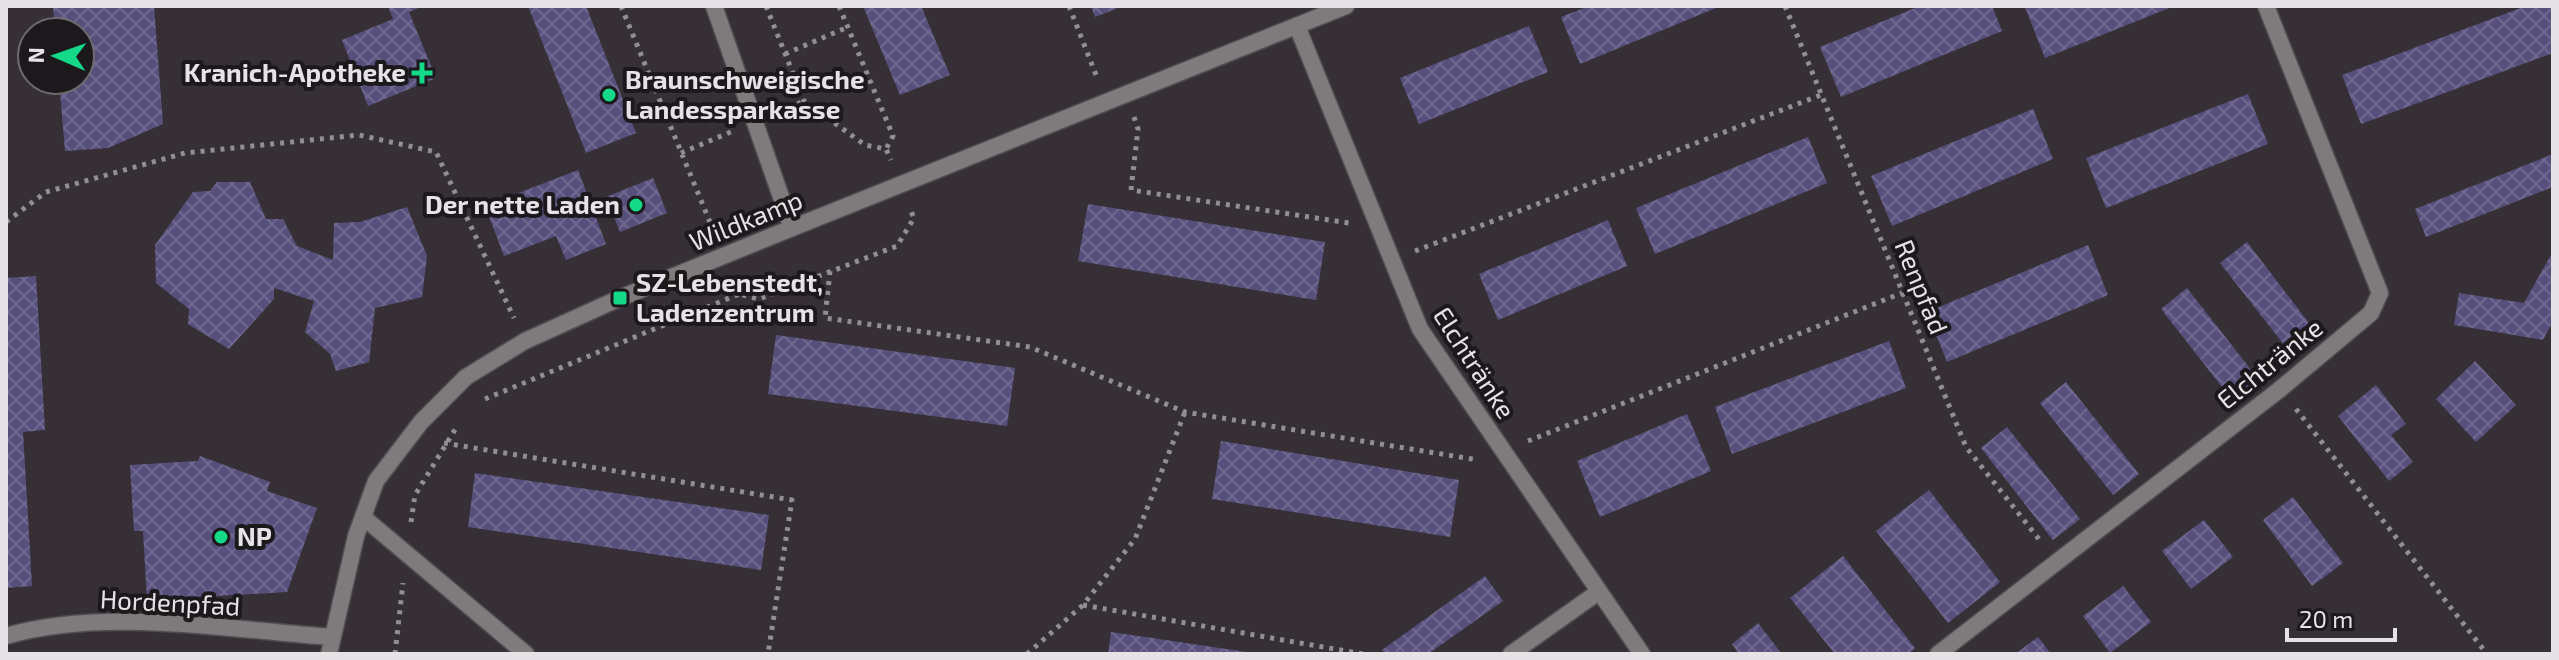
<svg xmlns="http://www.w3.org/2000/svg" width="2559" height="660" font-family="'Exo 2',sans-serif">
	<defs>
		<pattern id="building-cross-hatch" width="8" height="8" patternUnits="userSpaceOnUse" patternTransform="scale(2)"><rect width="8" height="8" fill="#574f7c"/><path d="M0 0l8 8M0 8l8-8" fill="none" stroke="#6f688f"/></pattern>
	</defs>
	<rect width="100%" height="100%" fill="#363036"/>
	<path fill="url(#building-cross-hatch)" d="M53,6H154L163,124L108,148L65,151L59,80H80V32H55Z
		M388,6H424L409,12L436,78L368,106L342,40L393,19Z
		M528,6H586L636,133L586,153Z
		M863,6H921L950,75L900,95Z
		M1091,6H1123L1095,17Z
		M1589,6H1721L1580,64L1561,17Z
		M1920,6H1992L2002,31L1841,97L1820,47Z
		M2028,6H2174L2045,58L2025,7Z
		M2526,6H2553V53L2361,124L2342,75Z
		M1529,26L1548,72L1419,124L1400,78Z
		M2248,94L2268,144L2106,208L2086,158Z
		M2033,109L2053,159L1892,226L1871,176Z
		M1808,137L1827,183L1655,254L1636,208Z
		M2553,154V187L2426,237L2415,209Z
		M578,170L606,244L566,260L556,236L504,256L485,206Z
		M653,178L667,213L620,232L606,197Z
		M217,182H250L266,219H283L297,246L333,260L334,223L360,222L407,207L427,256L422,297L375,308L369,362L336,371L330,354L305,332L314,301L274,288V299L229,349L188,324L189,309L156,283L155,245L193,192L210,191Z
		M1088,204L1325,242L1316,300L1078,261Z
		M1608,220L1627,266L1498,320L1479,274Z
		M2247,242L2318,335L2292,355L2220,263Z
		M2088,245L2108,295L1947,362L1927,312Z
		M2553,251V321L2543,340L2454,325L2459,293L2524,303Z
		M36,276L45,430L23,432L32,586L6,588V278Z
		M2187,288L2259,380L2233,401L2161,309Z
		M776,335L1015,368L1007,426L768,394Z
		M1889,341L1906,388L1732,454L1715,407Z
		M2475,361L2516,405L2476,442L2436,399Z
		M2066,382L2139,474L2113,495L2040,403Z
		M2376,385L2406,424L2391,435L2413,462L2389,481L2338,416Z
		M1687,414L1711,471L1600,517L1577,461Z
		M2007,427L2080,519L2053,540L1981,448Z
		M1221,441L1459,480L1450,537L1212,499Z
		M200,456L270,482L267,491L317,508L287,592L147,600L143,531H134L130,465L198,461Z
		M475,473L769,515L761,570L468,527Z
		M1929,490L2000,582L1948,623L1876,531Z
		M2293,497L2343,563L2312,586L2263,520Z
		M2204,520L2233,557L2191,589L2162,551Z
		M1843,556L1915,648L1908,654H1835L1790,598Z
		M1485,576L1503,601L1428,654H1385L1382,650Z
		M2123,586L2151,622L2110,653L2083,616Z
		M1758,623L1782,654H1739L1732,644Z
		M1111,632L1247,652V654H1108Z
		M2038,637L2051,654H2015Z"/>
	<g fill="none" stroke-linecap="round" stroke-linejoin="round">
		<defs>
			<path id="service" d="M363,517L526,654"/>
			<path id="minor" d="M1297,26L1420,329L1642,654
				M792,228L1346,6
				M6,636C105,607 229,630 332,637
				M1511,654L1597,593
				M1938,654L2279,390L2371,313L2380,293L2266,6"/>
			<path id="tertiary" d="M329,654L356,536L376,481L421,422L466,377L525,341L620,298L792,228L714,6"/>
		</defs>
		<use href="#service" stroke="#524c52" stroke-width="19"/>
		<use href="#minor" stroke="#524c52" stroke-width="19"/>
		<use href="#tertiary" stroke="#524c52" stroke-width="19"/>
		<path stroke="#938e93" stroke-width="5" stroke-dasharray="4 6" stroke-linecap="butt" d="M621,6L714,232
			M766,6L804,101L865,145L886,149L891,160
			M839,6L893,136L886,149
			M1069,6L1098,80
			M1785,6L1966,447L2042,543
			M785,54L848,27
			M779,112L804,101
			M1134,117L1138,129L1131,190L1349,223
			M681,153L733,131
			M6,222L46,192L185,153L359,135L436,152L514,318
			M1415,251L1821,95
			M830,271L825,318L1030,347L1185,412L1478,460
			M732,279L739,294L759,299L897,246L914,218L909,207
			M485,399L739,294
			M2296,409L2487,654
			M1528,441L1902,293
			M444,443L792,500L768,654
			M411,522L415,495L456,428
			M1083,605L1363,654
			M395,654L403,583
			M1027,654L1083,605L1135,539L1185,412"/>
		<use href="#service" stroke="#7f7a7b" stroke-width="16"/>
		<use href="#minor" stroke="#7f7a7b" stroke-width="16"/>
		<use href="#tertiary" stroke="#7f7a7b" stroke-width="16"/>
	</g>
	<g fill="#14d989" stroke="#1c191c" stroke-width="3">
		<path d="M418 61h8v8h8v8h-8v8h-8v-8h-8v-8h8z"/>
		<circle cx="609" cy="95" r="8"/>
		<circle cx="636" cy="205" r="8"/>
		<rect x="612" y="290" width="16" height="16" rx="4"/>
		<circle cx="221" cy="537" r="8"/>
	</g>
	<g text-anchor="middle" stroke-width="8" stroke-linejoin="round" paint-order="stroke">
		<g font-size="26" font-weight="bold" fill="#e6e2e6" stroke="#1c191c" text-anchor="start">
			<text x="406" y="82" text-anchor="end">Kranich-Apotheke</text>
			<text x="625" y="89">Braunschweigische<tspan x="625" dy="30">Landessparkasse</tspan></text>
			<text x="620" y="214" text-anchor="end">Der nette Laden</text>
			<text x="636" y="292">SZ-Lebenstedt,<tspan x="636" dy="30">Ladenzentrum</tspan></text>
			<text x="237" y="546">NP</text>
		</g>
		<g font-size="26" fill="#e6e2e6" stroke="#1c191c">
			<text transform="translate(746 221) rotate(-22)" y="9">Wildkamp</text>
			<text transform="translate(1921 287) rotate(68)" y="9">Renpfad</text>
			<text transform="translate(1474 363) rotate(57)" y="9">Elchtränke</text>
			<text transform="translate(2270 364) rotate(-39)" y="9">Elchtränke</text>
			<text transform="translate(170 603) rotate(3)" y="9">Hordenpfad</text>
		</g>
	</g>
	<rect width="2559" height="660" fill="none" stroke="#e6e2e6" stroke-width="16"/>
	<g transform="translate(56 56) rotate(272)"><circle r="38" fill="#1c191c" stroke="#6d696d" stroke-width="2"/>
	<path d="M0-6L14 30L0 20L-14 30Z" fill="#14d989"/>
	<text y="-12" font-size="22" font-weight="bold" text-anchor="middle" fill="#e6e2e6">N</text>
	</g>
	<path d="M2287 628v12h108v-12" fill="none" stroke="#e6e2e6" stroke-width="4"/>
	<text x="2299" y="628" font-size="24" fill="#e6e2e6" stroke="#1c191c" stroke-width="6" paint-order="stroke">20 m</text>
</svg>
